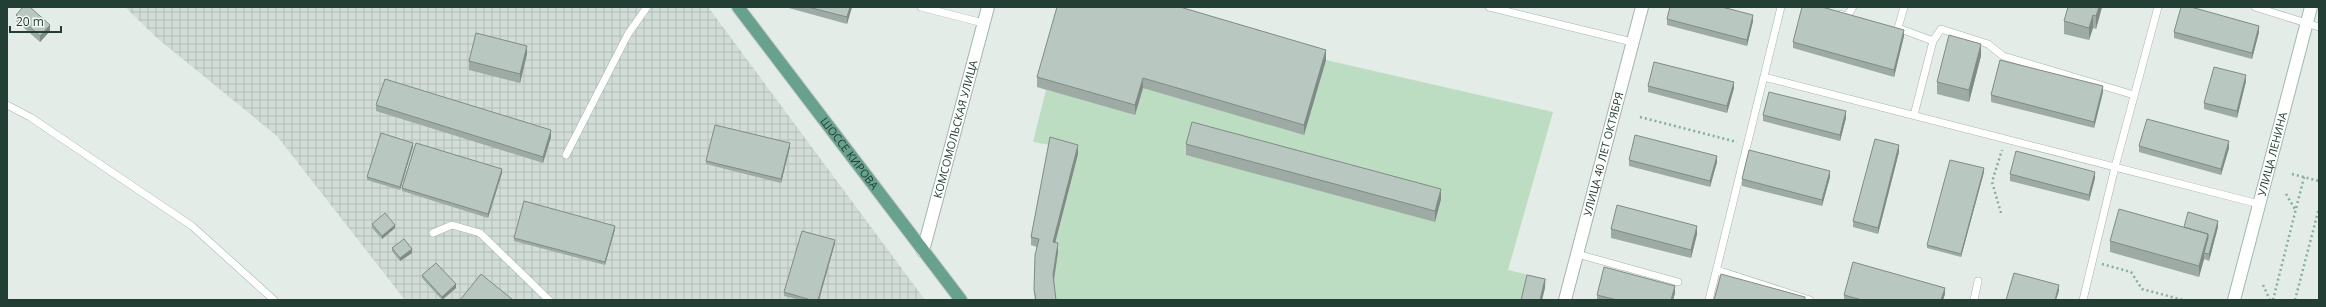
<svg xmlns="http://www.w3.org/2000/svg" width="2326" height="307" font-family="'Open Sans',sans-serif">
	<defs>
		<pattern id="industrial-grid" width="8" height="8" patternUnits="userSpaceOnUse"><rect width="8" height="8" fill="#d1dcd6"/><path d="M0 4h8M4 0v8" fill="none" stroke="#b3beb8"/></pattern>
	</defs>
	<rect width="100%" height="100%" fill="#e3ece7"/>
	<path fill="url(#industrial-grid)" d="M125,7H708L925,300H405L277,136L157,38Z"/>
	<path fill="#bcddc2" d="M1060,7L1326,60L1553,112L1508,270L1547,279L1542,300H1035L1034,278L1039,248L1031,245L1050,145L1033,142L1046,90L1037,87Z"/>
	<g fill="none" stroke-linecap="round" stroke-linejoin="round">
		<defs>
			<path id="lane" d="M921,7L983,23
				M1489,7L1632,42
				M1904,7L1898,28L1933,41L1914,115
				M2255,7L2319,27
				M1840,14L1847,16L1853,7
				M1933,41L1941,29L1988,44L2003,56L2134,95
				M1764,77L2259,204
				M7,105L30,117L192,226L274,300
				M566,155L628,34L647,7
				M433,233L452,225L480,233L549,300
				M1577,254L1678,282
				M1717,270L1810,300
				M1709,300L1781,7
				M1974,300L1978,281
				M2083,300L2115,167L2158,7"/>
			<g id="street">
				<path id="s1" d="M923,251L988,7"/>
				<path id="s2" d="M1565,300L1642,7"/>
			</g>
			<g id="secondary">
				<path id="s3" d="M2234,300L2311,7"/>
			</g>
			<g id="primary">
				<path id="s4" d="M738,7L961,300"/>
			</g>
		</defs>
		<use href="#lane" stroke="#a6b4ae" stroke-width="8"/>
		<use href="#street" stroke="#a6b4ae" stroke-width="14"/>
		<use href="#secondary" stroke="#a1b8ae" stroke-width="14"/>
		<use href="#primary" stroke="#c1c9c6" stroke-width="14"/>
		<path stroke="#83b09e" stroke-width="2.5" stroke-dasharray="2 3" stroke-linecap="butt" d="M1640,117L1737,142
			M2292,174L2319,181
			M2286,194L2296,211
			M2001,213L1992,182L2002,150
			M2102,264L2131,272L2142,289L2183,300
			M2263,285L2270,300
			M2273,300L2304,177
			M2295,300L2319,208"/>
		<use href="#lane" stroke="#fff" stroke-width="7"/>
		<use href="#street" stroke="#fff" stroke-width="12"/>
		<use href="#secondary" stroke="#fff" stroke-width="12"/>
		<use href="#primary" stroke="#68a18e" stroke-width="12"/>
	</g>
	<path fill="#9eaba5" d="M785,7H852L847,24Z
		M2102,7L2096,29L2093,28L2089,40L2064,34V21Z
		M16,15L50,31L40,42L16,21Z
		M1667,19L1753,21L1747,46L1667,25Z
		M2174,32H2259L2252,59L2174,38Z
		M1904,36L1894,77L1793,48V42Z
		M527,54L520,83L469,70V61Z
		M1981,56L1969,102L1937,94V82Z
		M1326,60L1304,135L1143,88L1135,115L1037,87V77Z
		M2246,81L2237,118L2204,109V103Z
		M1648,86L1734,88L1727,113L1648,92Z
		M2103,92L2094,128L1991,102V95Z
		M376,105L551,137L543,163L376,111Z
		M1763,115L1846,118L1840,141L1763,121Z
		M1186,144L1441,199L1435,222L1186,155Z
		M413,146L400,190L367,180V177Z
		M2139,146L2229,148L2221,175L2139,152Z
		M790,147L781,183L706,164V161Z
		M1899,152L1878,234L1853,227V221Z
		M1078,154L1055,243L1058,252L1054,281L1056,300H1035L1034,290L1037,247L1031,245V237Z
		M1629,160L1717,162L1710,187L1629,166Z
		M1984,172L1961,257L1927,248V245Z
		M502,173L488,218L402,191V188Z
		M2010,174L2095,178L2089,201L2010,181Z
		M1830,177L1822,206L1742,186V179Z
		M372,224L395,228L382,239L372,228Z
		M2218,227L2209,261L2204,259L2199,277L2110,252V241Z
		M615,229L605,265L514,241V238Z
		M1611,229L1697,234L1691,258L1611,238Z
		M835,243L819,300H800L784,296V292Z
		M392,248L412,253L400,261L392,251Z
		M422,275L456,288L442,300L422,278Z
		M1675,293L1673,300H1597V295Z
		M1945,294L1943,300H1844V295Z"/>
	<path fill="#818b86" d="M850,7H852L847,24V17Z
		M2099,7H2102L2096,29V16Z
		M1753,15V21L1747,46V40Z
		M2093,15V28L2089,40V28Z
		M50,25V31L40,42V36Z
		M2259,26V32L2252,59V53Z
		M1904,30V36L1894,77V70Z
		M1981,44V56L1969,102V90Z
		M527,46V54L520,83V74Z
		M1326,50V60L1304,135V125Z
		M2246,75V81L2237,118V111Z
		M1143,78V88L1135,115V105Z
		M1734,82V88L1727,113V106Z
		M2103,86V92L2094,128V122Z
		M1846,111V118L1840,141V135Z
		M551,130V137L543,163V157Z
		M2229,141V148L2221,175V169Z
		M413,143V146L400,190V187Z
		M790,143V147L781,183V179Z
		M1078,145V154L1053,251V242Z
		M1899,145V152L1878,234V228Z
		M1717,156V162L1710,187V181Z
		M1984,168V172L1961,257V254Z
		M502,169V173L488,218V214Z
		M1830,171V177L1822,206V200Z
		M2095,172V178L2089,201V195Z
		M1441,189V199L1435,222V211Z
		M2218,221V227L2209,261V254Z
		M395,225V228L382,239V236Z
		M615,226V229L605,265V262Z
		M1697,226V234L1691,258V250Z
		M2208,234V244L2204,253V259L2199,277V266Z
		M835,240V243L819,300H818Z
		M1058,243V252L1053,284V275Z
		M412,249V253L400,261V258Z
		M1545,279V288L1542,300H1540Z
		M456,284V288L442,300V297Z
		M2059,285V291L2056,300H2055Z
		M1675,286V293L1673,300H1671Z
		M1945,288V294L1943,300H1941Z"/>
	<path fill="#b8c7c0" stroke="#818b86" d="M23,7H30L50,25L40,36L16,15Z
		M808,7H850L847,17Z
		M1057,7H1180L1326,50L1304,125L1143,78L1135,105L1037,77Z
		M1670,7H1722L1753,15L1747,40L1667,19Z
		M1802,7H1822L1904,30L1894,70L1793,42Z
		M2068,7H2099L2096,16L2093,15L2089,28L2064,21Z
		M2181,7H2191L2259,26L2252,53L2174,32Z
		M476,33L527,46L520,74L469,61Z
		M1949,35L1981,44L1969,90L1937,82Z
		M2000,60L2103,86L2094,122L1991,95Z
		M1654,62L1734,82L1727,106L1648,86Z
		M2214,67L2246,75L2237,111L2204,103Z
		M385,79L551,130L543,157L376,105Z
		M1769,92L1846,111L1840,135L1763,115Z
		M2147,119L2229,141L2221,169L2139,146Z
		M1192,122L1441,189L1435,211L1186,144Z
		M715,125L790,143L781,179L706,161Z
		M381,133L413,143L400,187L367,177Z
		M1635,135L1717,156L1710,181L1629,160Z
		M1050,137L1078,145L1053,242L1058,243L1053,275L1056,300H1036L1034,290L1035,255L1039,239L1031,237Z
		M1875,139L1899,145L1878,228L1853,221Z
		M416,143L502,169L488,214L402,188Z
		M1749,150L1830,171L1822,200L1742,179Z
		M2016,151L2095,172L2089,195L2010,174Z
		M1950,160L1984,168L1961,254L1927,245Z
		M524,201L615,226L605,262L514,238Z
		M1617,205L1697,226L1691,250L1611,229Z
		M2119,209L2208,234L2199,266L2110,241Z
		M2188,212L2218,221L2209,254L2204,253L2208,238V234L2184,227Z
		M385,213L395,225L382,236L372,224Z
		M802,231L835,240L818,300H811L784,292Z
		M404,239L412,249L400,258L392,248Z
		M1853,262L1945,288L1941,300H1862L1844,295Z
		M436,263L456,284L442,297L422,275Z
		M1604,267L1675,286L1671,300H1617L1597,295Z
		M2014,273L2059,285L2055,300H2006Z
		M481,274L513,300H460Z
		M1721,274L1805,297V300H1714Z
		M1527,275L1545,279L1540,300H1521Z"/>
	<g text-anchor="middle" stroke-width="3.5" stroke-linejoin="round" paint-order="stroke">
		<g font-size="11" fill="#233e34" stroke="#f3f9f6">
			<text dy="4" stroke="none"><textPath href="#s1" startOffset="126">КОМСОМОЛЬСКАЯ УЛИЦА</textPath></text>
			<text dy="4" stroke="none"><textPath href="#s4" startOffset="184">ШОССЕ КИРОВА</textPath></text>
			<text dy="4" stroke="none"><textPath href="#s3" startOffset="151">УЛИЦА ЛЕНИНА</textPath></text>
			<text dy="4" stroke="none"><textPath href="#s2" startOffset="151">УЛИЦА 40 ЛЕТ ОКТЯБРЯ</textPath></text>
		</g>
	</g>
	<rect width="2326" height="307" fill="none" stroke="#233e34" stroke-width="16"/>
	<path d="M10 26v6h51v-6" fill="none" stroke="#233e34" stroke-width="2"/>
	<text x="16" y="26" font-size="12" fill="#233e34" stroke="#f3f9f6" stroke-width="3" paint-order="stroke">20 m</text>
</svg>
